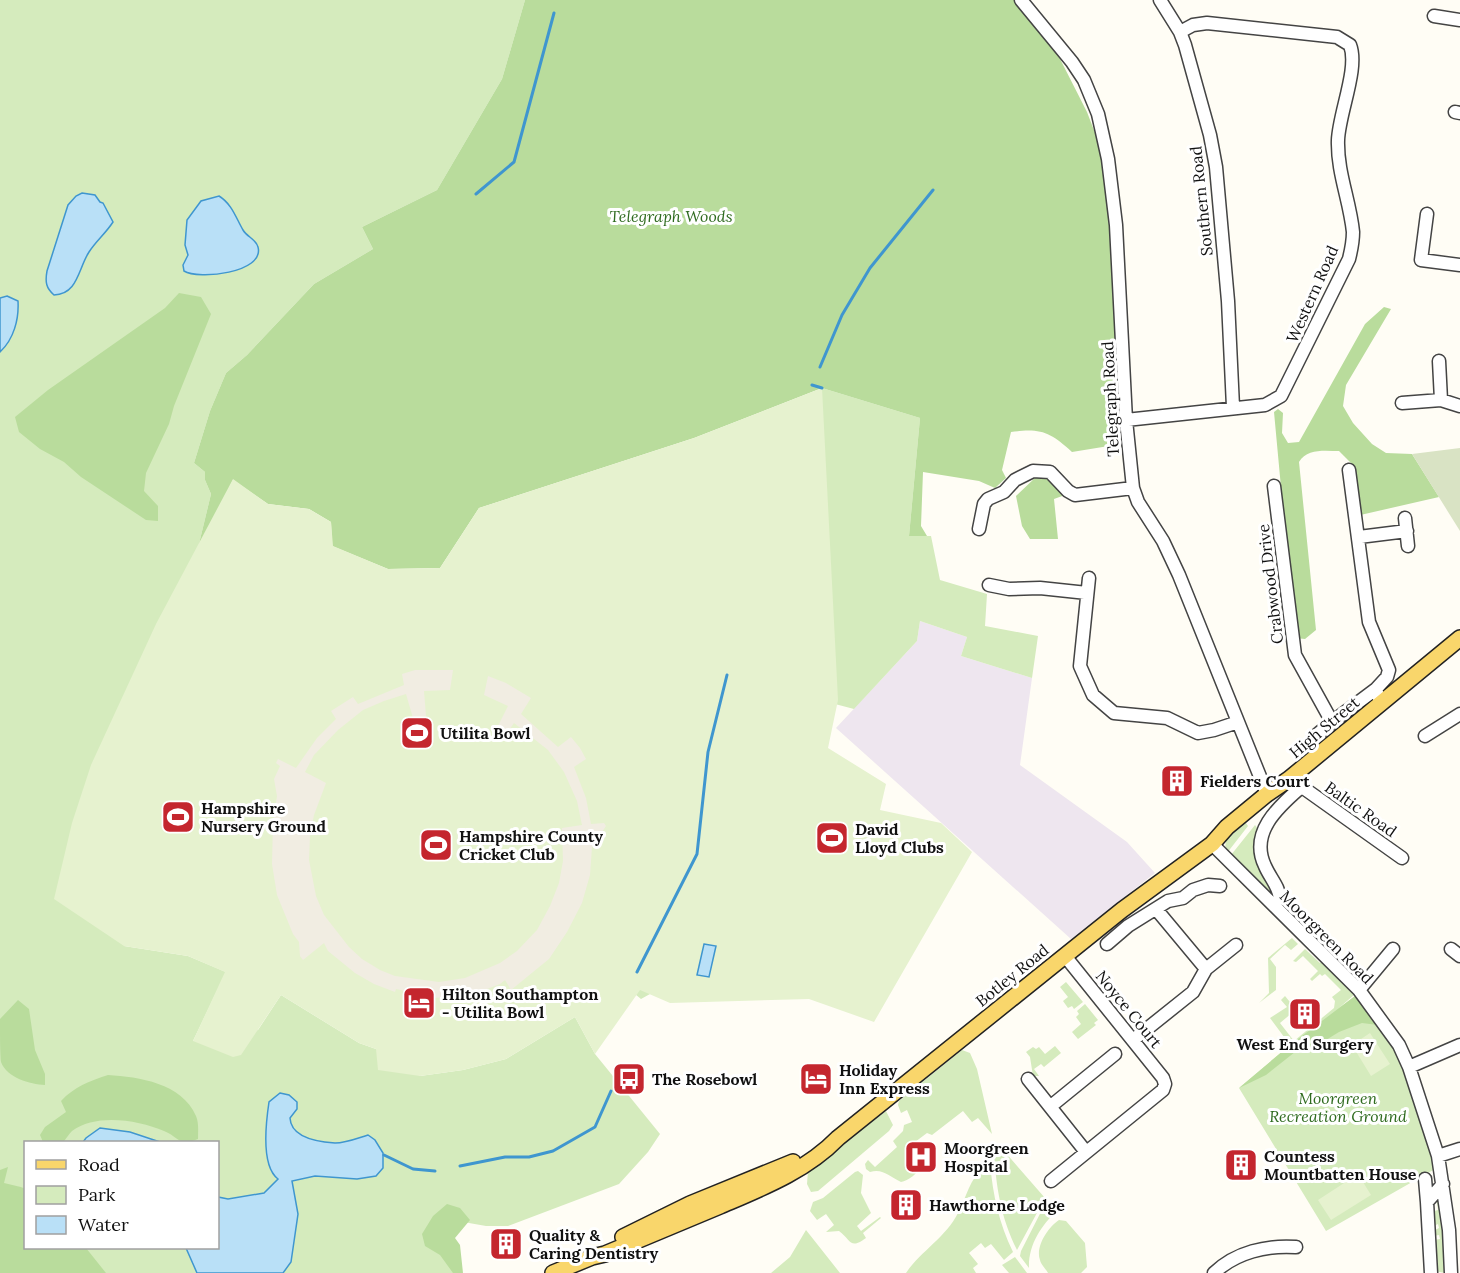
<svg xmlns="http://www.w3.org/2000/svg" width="1460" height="1273" font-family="Lora,serif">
	<rect width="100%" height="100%" fill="#fffdf5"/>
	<path fill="#eee6ef" d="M920,621L967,637L961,656L1032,678L1020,765L1127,842L1155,873L1071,939L836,728L917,641Z"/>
	<path fill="#d5ebbd" d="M0,0H525L502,79L437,190L362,227L373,249L314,284L247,355L226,373L210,411L194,463L205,472V480L211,494L198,548L124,946L188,956L226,972L193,1041L258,1030L281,995L359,1043L376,1049L420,1076L463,1070L506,1059L575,1017L595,1054L660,1134L648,1152L619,1184L508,1226H486L452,1220L456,1262L460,1273H85L67,1248H218V1142H26L25,1188L0,1184Z
		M822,388L920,418L909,536H931L940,580L987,594L985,626L1038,636L1032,678L961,656L967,637L920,621L917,641L854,709L835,704L650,994L641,999L624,985Z
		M1244,820L1248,826L1227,853C1221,837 1233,830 1244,820Z
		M1255,825L1258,829L1270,879L1266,882L1276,898L1231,855Z
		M1292,938L1298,944L1291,950L1285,945L1270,959L1276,967V990L1259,1003L1269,993L1268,958Z
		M1305,949L1320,963L1322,961L1355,994L1339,1008L1355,996L1397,1047L1435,1169L1326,1231L1239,1088L1290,1045L1270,1018L1287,1007L1281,1000L1285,996L1294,1007L1303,1000L1305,1002L1280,1023L1294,1041L1334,1008L1335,1001L1332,997L1341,990L1325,974L1322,976L1320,974L1312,981L1310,979L1318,971L1303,956L1296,962L1293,961Z
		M1066,982L1083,1002L1074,1009L1072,1006L1068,1008L1063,1001L1068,997L1060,987Z
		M1085,1004L1098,1020L1094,1023L1096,1025L1078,1039L1072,1032L1081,1024L1076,1017L1079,1014L1077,1011Z
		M1055,1046L1061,1053L1044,1067L1041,1064L1034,1069L1039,1076H1033L1030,1057L1026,1052L1033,1047L1036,1049L1039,1047L1045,1054Z
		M962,1050L970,1053L977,1069L992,1134L978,1118L972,1122L963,1111L932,1135L927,1133L907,1148L920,1165C919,1173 908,1181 901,1182C890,1177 883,1168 870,1172L866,1169L865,1164L868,1160L875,1167L897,1147L893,1141L903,1131L904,1125L912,1122L907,1110L901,1113L898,1105L899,1101Z
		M886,1111L893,1125L889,1131L818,1191L811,1192L807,1184L808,1171Z
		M999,1149L1005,1152L1045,1198L1017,1250C1001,1218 996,1187 994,1152L995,1150Z
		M990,1163C993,1196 999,1223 1013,1252L1004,1260L991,1244L985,1248L981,1243L969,1253L978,1264L973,1268L976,1273H906C921,1251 946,1237 958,1213C969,1192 969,1177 990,1163Z
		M858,1171L863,1175L861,1193L871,1213L857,1226L861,1231L880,1217L881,1218L863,1233L866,1238C850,1250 851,1240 839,1231L826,1232L834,1225L826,1214L817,1220L810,1211L813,1202L823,1198L855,1172Z
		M1440,1195L1445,1273L1435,1271L1434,1240L1440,1239L1439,1235L1433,1236V1231L1439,1228L1438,1224L1434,1226L1430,1212L1438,1210L1436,1196Z
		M1047,1200L1057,1211C1041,1225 1028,1246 1029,1268L1020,1256L1021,1251Z
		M1059,1220L1066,1221L1085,1243L1087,1267L1081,1273H1048C1046,1269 1041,1265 1040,1260C1035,1247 1048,1227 1059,1220Z
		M806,1230L840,1273H771L790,1257Z
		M1015,1257L1027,1273H1009L1002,1265Z"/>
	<path fill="#b9dc9c" d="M525,0H1015L1056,51L1087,112L1100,146L1112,247L1121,444L1072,452C1050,432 1041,428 1011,432L1002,470L1006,478L995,488L979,481L923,472L921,526L927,536H909L920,418L822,388L694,438L479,508L440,568L388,569L332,546L331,522L309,509L268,504L233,480L198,548L211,494L205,480V472L194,463L210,411L226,373L247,355L314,284L373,249L362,227L437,190L502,79Z
		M179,293L201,297L211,314L174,406L169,424L146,473L144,491L158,506V521L146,520L81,477L64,462L40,449L19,432L15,417L48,390L165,308Z
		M1384,307L1391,309L1346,385L1343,406L1353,423L1372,444L1386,453L1412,454L1439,497L1356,516L1349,470L1352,464L1339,451C1325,451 1307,448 1299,462L1316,630L1305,639L1295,638L1274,412L1278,409L1283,413L1282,433L1288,443L1299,442L1365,324Z
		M1036,477H1047L1065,495L1054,499L1058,539H1030L1022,526L1016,496Z
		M1355,996L1378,1025L1362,1023L1339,1032L1313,1048L1295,1052L1266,1075L1239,1088L1290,1045Z
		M18,1000L29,1009L35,1050L45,1074V1085C30,1084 7,1078 1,1062C0,1053 0,1029 0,1019Z
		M108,1075C139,1077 182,1083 196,1116C199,1123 198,1132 198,1139C179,1147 179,1137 164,1131C138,1120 96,1113 72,1131C69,1134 66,1139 63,1142H43L40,1135L45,1127L66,1112L61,1101C74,1087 89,1081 108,1075Z
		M8,1167L4,1183L25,1188L26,1248H86L106,1273H0V1170Z
		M447,1204L460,1208L470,1220L455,1238L460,1245L463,1273H453L440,1255L425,1246L422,1234L433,1216Z"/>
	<path fill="#d9e3c4" d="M1460,448V531L1412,454Z"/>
	<path fill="#e6f2cf" d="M822,388L838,700L828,748L886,784L880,810L941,823L972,852L874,1022L809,999L670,1003L640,990L595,1054L575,1017L506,1059L463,1070L420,1076L378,1070L376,1049L359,1043L281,995L241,1055L233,1057L193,1041L225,972L188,956L124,946L54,899L72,823L91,765L156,624L233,479L268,504L309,509L331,522L333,546L388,569L440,568L479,508L694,438Z
		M1370,1033L1390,1064L1371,1076L1352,1045Z
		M1358,1174L1371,1195L1331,1220L1318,1200Z"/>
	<path fill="#f1ede2" d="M415,670H453L450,690L424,691L426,716L413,718L406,694L384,701L363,710L338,730L314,755L305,772L326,783L314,815L310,836L309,860L316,896L324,915L349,947L362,959L380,970L395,976L439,982L465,978L500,963L517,951L537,930L550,906L559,883L563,861L562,828L582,825L577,801L564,772L548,750L514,723L507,733L497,728L508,706L484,695L488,676L506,683L531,698L521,714L558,747L571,737L580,748L586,759L574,767L586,798L591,824L604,823L606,826L592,847L590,875L582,903L567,932L549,959L511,990L505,980L500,984L466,997L425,998L424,995L396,989L395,992L374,984L355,973L328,951L324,943L303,960L300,956L299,942L293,934L277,895L272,864L273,823L277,796L274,779L280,766L276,763L278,759L296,768L317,738L336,719L331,711L353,697L358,704L404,685L402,674Z"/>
	<path fill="#b9e0f7" stroke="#3f96cf" stroke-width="1.5" d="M82,193L95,195L100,202L103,203L113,222C106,233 96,241 89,252C78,269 78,294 54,295C46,288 45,282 47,271L68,205L76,196Z
		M219,196C232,204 236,218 243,230C247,237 256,239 258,247C265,273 198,280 184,271L183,265L188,255L185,245L187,220L201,201Z
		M7,296L18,301C19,319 14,339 0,352V298Z
		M704,944L716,946L709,977L697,975Z
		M280,1093L289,1095L297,1102V1109L290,1118C291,1138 320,1142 335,1143C346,1143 358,1138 368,1135L375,1140L383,1153V1168L376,1176L357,1179L315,1176L292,1181L298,1214L291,1262L283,1273H197L186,1248H218V1197L228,1199L264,1193L278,1179C261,1166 266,1122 269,1102Z
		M100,1128L130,1132L160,1142H83L86,1138Z"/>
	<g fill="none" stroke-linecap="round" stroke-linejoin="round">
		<path stroke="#3f96cf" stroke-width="3" d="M476,194L514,162L554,13
			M820,367L842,315L870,268L933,190
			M812,385L822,388
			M637,972L697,854L708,752L727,675
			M384,1155L413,1169L435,1171
			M460,1166L505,1157H529L553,1151L595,1127L611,1091"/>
		<defs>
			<path id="minor" d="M1021,0L1072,62L1084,80L1098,114L1108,159L1116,225L1126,420L1133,488L1138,502L1163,541L1179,575L1267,794
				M1160,0L1180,32L1185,45L1210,135L1216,167L1228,301L1233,407
				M1434,16L1460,20
				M1455,112L1460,113
				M1427,214L1421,260L1460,265
				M1439,361L1441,400
				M1402,403L1441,400L1460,406
				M1126,420L1265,405L1281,396L1349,259C1351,251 1353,241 1353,232C1350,201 1337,172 1338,140C1339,113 1359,68 1350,45L1337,37L1207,23L1193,25L1180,32
				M1349,470L1369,622L1389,670L1387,677L1376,689L1378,696
				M1274,486L1295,655L1332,722L1376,689
				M1405,518L1408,546
				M979,529L984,504L988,499L1004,492L1015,480L1033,471L1050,472L1068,491L1075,495L1133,488
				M1359,537L1407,531
				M1089,578L1080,666L1093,695L1114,713L1167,718L1198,733L1214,730L1238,722
				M989,585L1009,589L1040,588L1087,593
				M1425,736L1460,714
				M1313,738L1332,722
				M1289,779L1296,787L1305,789L1402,858
				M1212,844L1359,990L1399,1045L1409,1067L1438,1156L1449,1230L1451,1273
				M1280,899C1279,886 1270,878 1265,866C1249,833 1278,807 1300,788
				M1156,909L1206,969
				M1107,944L1128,926L1168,901L1183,898L1193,890L1208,885L1220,886
				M1451,949L1460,956
				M1359,990L1393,949
				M1133,1040L1193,992L1206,969L1236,945
				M1409,1067L1460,1045
				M1028,1079L1086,1152
				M1051,1106L1115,1054
				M1438,1156L1460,1149
				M1425,1179L1427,1202
				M1051,1181L1163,1090L1165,1084L1163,1078L1065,956
				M1214,1273C1236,1252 1267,1245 1296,1247
				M1431,1273L1427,1202L1443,1184"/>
			<path id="major" d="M623,1237L690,1204L793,1162
				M553,1273L592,1257L605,1254C644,1238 682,1222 720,1206C762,1188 806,1171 838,1138L1122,910L1212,844L1227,827L1267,794L1289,779L1460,638"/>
		</defs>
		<use href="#minor" stroke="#444" stroke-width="15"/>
		<use href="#major" stroke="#222" stroke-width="18"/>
		<use href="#minor" stroke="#fff" stroke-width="12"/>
		<use href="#major" stroke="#f9d66b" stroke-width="15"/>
	</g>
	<defs>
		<symbol id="stadium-square" viewBox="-11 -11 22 22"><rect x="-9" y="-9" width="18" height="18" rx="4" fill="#c4262e" stroke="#fff"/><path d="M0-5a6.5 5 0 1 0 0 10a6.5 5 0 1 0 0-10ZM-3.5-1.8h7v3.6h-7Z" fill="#fff"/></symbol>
		<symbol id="building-square" viewBox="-11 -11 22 22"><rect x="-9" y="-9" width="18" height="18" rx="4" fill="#c4262e" stroke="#fff"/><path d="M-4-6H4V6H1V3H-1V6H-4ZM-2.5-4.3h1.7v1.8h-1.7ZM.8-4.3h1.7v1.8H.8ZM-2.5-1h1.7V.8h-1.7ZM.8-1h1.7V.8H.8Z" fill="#fff"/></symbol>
		<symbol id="hotel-square" viewBox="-11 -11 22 22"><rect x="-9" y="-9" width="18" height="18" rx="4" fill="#c4262e" stroke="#fff"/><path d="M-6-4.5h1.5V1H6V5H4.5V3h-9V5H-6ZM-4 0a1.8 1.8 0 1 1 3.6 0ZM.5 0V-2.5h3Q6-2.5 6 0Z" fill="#fff"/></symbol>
		<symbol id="bus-square" viewBox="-11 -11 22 22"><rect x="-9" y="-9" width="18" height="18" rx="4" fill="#c4262e" stroke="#fff"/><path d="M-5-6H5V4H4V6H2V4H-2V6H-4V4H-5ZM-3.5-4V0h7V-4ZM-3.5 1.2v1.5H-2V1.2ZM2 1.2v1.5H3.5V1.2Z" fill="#fff"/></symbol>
		<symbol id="hospital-square" viewBox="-11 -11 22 22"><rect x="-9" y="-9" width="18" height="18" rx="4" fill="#c4262e" stroke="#fff"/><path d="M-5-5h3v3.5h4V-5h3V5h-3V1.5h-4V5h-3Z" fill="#fff"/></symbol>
	</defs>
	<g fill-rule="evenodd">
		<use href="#stadium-square" x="398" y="714" width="38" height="38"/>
		<use href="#building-square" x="1158" y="762" width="38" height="38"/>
		<use href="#stadium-square" x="159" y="798" width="38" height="38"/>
		<use href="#stadium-square" x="813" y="819" width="38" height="38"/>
		<use href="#stadium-square" x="417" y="826" width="38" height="38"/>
		<use href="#hotel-square" x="400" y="984" width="38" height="38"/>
		<use href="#building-square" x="1286" y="995" width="38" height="38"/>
		<use href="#bus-square" x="610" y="1060" width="38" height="38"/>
		<use href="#hotel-square" x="797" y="1060" width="38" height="38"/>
		<use href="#hospital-square" x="902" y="1138" width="38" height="38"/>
		<use href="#building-square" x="1222" y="1146" width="38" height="38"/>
		<use href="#building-square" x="887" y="1186" width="38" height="38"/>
		<use href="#building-square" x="487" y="1225" width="38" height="38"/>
	</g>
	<g text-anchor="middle" stroke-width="6" stroke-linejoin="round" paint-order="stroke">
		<g font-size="16" fill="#111" stroke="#fff">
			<text transform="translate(1201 201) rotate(-96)" y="6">Southern Road</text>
			<text transform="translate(1312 294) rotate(-66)" y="6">Western Road</text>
			<text transform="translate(1110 399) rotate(-93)" y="6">Telegraph Road</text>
			<text transform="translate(1270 584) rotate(-97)" y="6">Crabwood Drive</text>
			<text transform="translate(1324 727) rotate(-40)" y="6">High Street</text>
			<text transform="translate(1361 809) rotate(35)" y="6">Baltic Road</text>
			<text transform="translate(1327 937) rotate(45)" y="6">Moorgreen Road</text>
			<text transform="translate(1012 975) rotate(-39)" y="6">Botley Road</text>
			<text transform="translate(1129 1009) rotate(51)" y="6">Noyce Court</text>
		</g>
		<g font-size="16" font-style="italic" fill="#2f6b1f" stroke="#fff">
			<text x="671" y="222">Telegraph Woods</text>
			<text x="1338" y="1104">Moorgreen<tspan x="1338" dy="18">Recreation Ground</tspan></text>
		</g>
		<g font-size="16" font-weight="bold" fill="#111" stroke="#fff" text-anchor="start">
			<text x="440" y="739">Utilita Bowl</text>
			<text x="1200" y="787">Fielders Court</text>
			<text x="201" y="814">Hampshire<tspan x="201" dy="18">Nursery Ground</tspan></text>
			<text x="855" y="835">David<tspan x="855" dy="18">Lloyd Clubs</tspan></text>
			<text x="459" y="842">Hampshire County<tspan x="459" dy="18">Cricket Club</tspan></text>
			<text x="442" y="1000">Hilton Southampton<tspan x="442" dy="18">- Utilita Bowl</tspan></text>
			<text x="1305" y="1050" text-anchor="middle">West End Surgery</text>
			<text x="839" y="1076">Holiday<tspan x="839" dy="18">Inn Express</tspan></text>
			<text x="652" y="1085">The Rosebowl</text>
			<text x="944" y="1154">Moorgreen<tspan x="944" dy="18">Hospital</tspan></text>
			<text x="1264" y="1162">Countess<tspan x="1264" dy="18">Mountbatten House</tspan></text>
			<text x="929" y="1211">Hawthorne Lodge</text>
			<text x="529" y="1241">Quality &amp;<tspan x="529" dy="18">Caring Dentistry</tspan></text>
		</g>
	</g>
	<rect x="24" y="1141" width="195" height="108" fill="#ffffff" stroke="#a0a0a0" stroke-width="1.5"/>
	<rect x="36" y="1160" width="30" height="9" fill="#f9d66b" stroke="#a0a0a0" stroke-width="1.5"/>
	<text x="78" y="1171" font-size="18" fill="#111111">Road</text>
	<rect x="36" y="1186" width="30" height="18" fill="#d5ebbd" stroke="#a0a0a0" stroke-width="1.5"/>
	<text x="78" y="1201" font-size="18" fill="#111111">Park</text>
	<rect x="36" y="1216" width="30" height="18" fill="#b9e0f7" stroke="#a0a0a0" stroke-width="1.5"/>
	<text x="78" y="1231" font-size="18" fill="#111111">Water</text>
</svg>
